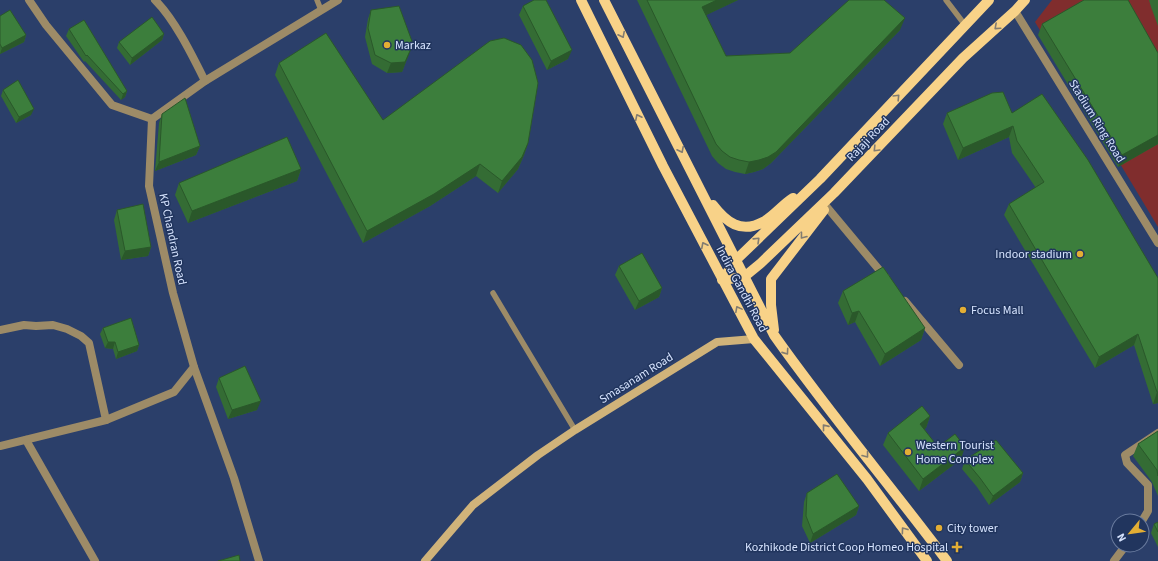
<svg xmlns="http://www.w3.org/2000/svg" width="1158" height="561" font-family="'Source Sans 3',sans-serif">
	<rect width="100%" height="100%" fill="#2b3f6a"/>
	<path fill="#802d2d" d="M1052,0H1158V227L1035,22Z"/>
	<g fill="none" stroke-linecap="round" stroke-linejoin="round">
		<path stroke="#9d8b67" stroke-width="5.5" d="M317,0L321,10
			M946,0L965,25
			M493,293L575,430"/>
		<path stroke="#9d8b67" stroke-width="8" d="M29,0L46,25L112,105L152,119
			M155,0C175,20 192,55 205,81
			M1015,11L1158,243
			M826,206L886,278
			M905,301L959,365
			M0,330L24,325L36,326L53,325L67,329L81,336L89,343L106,420
			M194,367L234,478L259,561
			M26,440L95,561
			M1142,521L1148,511V485L1127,463L1125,455L1158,433
			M1114,561L1126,545"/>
		<path stroke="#9d8b67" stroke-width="8" d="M0,446L106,420L174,392L194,367L173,293L149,186L152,119L205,81L338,0"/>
		<path stroke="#d0b37a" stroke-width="8" d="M425,561L473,505L538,455L575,430L717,342L754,339"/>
		<path stroke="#f8d288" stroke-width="10" d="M581,0L663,166L754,339L867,479L927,561
			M604,0L774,335C829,413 890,485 947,561
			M713,205C726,222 741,234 763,222C774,216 782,205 793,198
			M722,280L744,277L761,263L834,193L963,58L1015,11L1025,0
			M722,280L736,260L820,179L989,0
			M774,330L771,305V279L824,210"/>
	</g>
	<path fill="#346c34" d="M637,0H738L706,15L726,56L790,53L900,30L771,163L763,169L754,172L745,174L735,172L726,169L718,163L712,156Z
		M1149,0H1158V26L1151,7Z
		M523,6L568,59L547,70L519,15Z
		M371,10L409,54L402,72L387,73L372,64L365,37L368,19Z
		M0,16L26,35L24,42L0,54Z
		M1042,24L1158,144L1118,167L1038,35Z
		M69,29L127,91L125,97L121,100L85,61L84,62L66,36Z
		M164,34L162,40L130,65L117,48L119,42Z
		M279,63L383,120L528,143L524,155L518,169L498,193L476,176L430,206L363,243L275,75Z
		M3,90L31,115L16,123L1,96Z
		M947,113H1012L1158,278V403L1153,404L1134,345L1095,368L1004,215L1009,204L1036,188L1012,153L1009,137L958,160L943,124Z
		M162,114L200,146L196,155L155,171L159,123Z
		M301,169L297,181L188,223L175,195L179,183Z
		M117,210L151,247L148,256L121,260L114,220Z
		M619,266L662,288L659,297L635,310L615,275Z
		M843,291L925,328L921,340L880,366L855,322L848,325L838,303Z
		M103,328L139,345L137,351L116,359L113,349L105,348L100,334Z
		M219,378L257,410L228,419L216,387Z
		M930,416L926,428L924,429L938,447L961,459L919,491L883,445L888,433Z
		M1158,431V496L1154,487L1152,482L1133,456L1138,444Z
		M965,460L1023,473L1020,482L989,505L977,487L962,469Z
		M807,493L859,506L856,515L810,543L802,526L804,502Z
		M1158,522V547L1151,533L1154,524Z"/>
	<path fill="#2a582a" d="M717,0H738L698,19L702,7Z
		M905,18L900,30L771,163L763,169L754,172L745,174L749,162Z
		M164,34L162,40L130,65L132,58Z
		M26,35L24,42L0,54L2,48Z
		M413,44L402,72L387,73L391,63Z
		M572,50L568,59L547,70L551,61Z
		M127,91L125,97L121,100L123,94Z
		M34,109L31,115L16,123L19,117Z
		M1013,126L1009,137L958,160L963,148Z
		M1158,135V144L1118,167L1122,155Z
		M528,143L524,155L518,169L498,193L502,181Z
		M200,146L196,155L155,171L159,162Z
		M480,164L476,176L430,206L363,243L367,231Z
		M301,169L297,181L188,223L192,211Z
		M151,247L148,256L121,260L125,251Z
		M662,288L659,297L635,310L639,301Z
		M859,311L855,322L848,325L852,313Z
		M925,328L921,340L880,366L885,354Z
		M1138,334L1134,345L1095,368L1099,357Z
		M108,342H115L113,349L105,348Z
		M139,345L137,351L116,359L118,352Z
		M1157,392H1158V403L1153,404Z
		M261,401L257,410L228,419L232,410Z
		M930,416L926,428L915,436L920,424Z
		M965,447L961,459L919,491L923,479Z
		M1023,473L1020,482L989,505L993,496Z
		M859,506L856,515L810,543L813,534Z"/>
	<path fill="#3c7e3c" stroke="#2a582a" d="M534,0H546L572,50L551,61L523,6Z
		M647,0H717L702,7L726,56L790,53L849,0H884L905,18L776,152L768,157L759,160L749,162L739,160L730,157L722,151L716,144Z
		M1084,0H1128L1158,53V135L1122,155L1042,24Z
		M399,6L413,44L405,62L391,63L375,55L368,28L371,10Z
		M10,10L26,35L2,48L0,44V16Z
		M152,17L164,34L132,58L119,42Z
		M84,20L127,91L123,94L87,55L86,56L69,29Z
		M326,33L383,120L490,41L504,38L521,45L532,60L538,83L528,143L522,157L502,181L480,164L434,194L367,231L279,63Z
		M18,80L34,109L19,117L3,90Z
		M1003,92L1012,113L1042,94L1088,160L1158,278V392H1157L1138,334L1099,357L1009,204L1044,182L1017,141L1013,126L963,148L947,113L992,93Z
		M185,98L200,146L159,162L162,114Z
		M287,137L301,169L192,211L179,183Z
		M143,204L151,247L125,251L117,210Z
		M642,253L662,288L639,301L619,266Z
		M883,267L925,328L885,354L859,311L852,313L843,291Z
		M131,318L139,345L118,352L115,342H108L103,328Z
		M245,366L261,401L232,410L219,378Z
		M922,406L930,416L920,424L938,447L955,434L965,447L923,479L888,433Z
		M1158,431V476L1157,470L1138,444Z
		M996,440L1023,473L993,496L980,478L965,460Z
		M837,474L859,506L813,534L806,516L807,493Z
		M1158,522V532L1154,524Z
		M239,555L240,561H218Z"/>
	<defs><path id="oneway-chevron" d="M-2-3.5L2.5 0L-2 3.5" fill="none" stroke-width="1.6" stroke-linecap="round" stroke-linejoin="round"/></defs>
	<g stroke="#827c71">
		<use href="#oneway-chevron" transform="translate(997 27) rotate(138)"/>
		<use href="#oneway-chevron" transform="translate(622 35) rotate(63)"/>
		<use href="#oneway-chevron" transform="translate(897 97) rotate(-46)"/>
		<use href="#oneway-chevron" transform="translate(638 117) rotate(-116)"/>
		<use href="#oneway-chevron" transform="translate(876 149) rotate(134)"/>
		<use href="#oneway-chevron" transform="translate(681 150) rotate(63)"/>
		<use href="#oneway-chevron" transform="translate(803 236) rotate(128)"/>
		<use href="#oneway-chevron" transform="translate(757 240) rotate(-44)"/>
		<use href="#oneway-chevron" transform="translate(704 245) rotate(-117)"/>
		<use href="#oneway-chevron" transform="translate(738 309) rotate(-118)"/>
		<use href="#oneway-chevron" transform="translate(786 352) rotate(55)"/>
		<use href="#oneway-chevron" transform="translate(825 427) rotate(-129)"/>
		<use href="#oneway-chevron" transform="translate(866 455) rotate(52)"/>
		<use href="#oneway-chevron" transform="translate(904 530) rotate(-126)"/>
	</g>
	<g fill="#e3ae34" stroke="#21355e" stroke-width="1.5">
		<circle cx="387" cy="45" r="4"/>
		<circle cx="1080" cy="254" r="4"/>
		<circle cx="963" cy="310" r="4"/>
		<circle cx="908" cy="452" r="4"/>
		<circle cx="939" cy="528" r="4"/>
		<path d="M955 541h4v4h4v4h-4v4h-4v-4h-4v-4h4z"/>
	</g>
	<g text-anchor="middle" stroke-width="3" stroke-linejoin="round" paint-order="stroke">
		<g font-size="12" fill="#d6e3fe" stroke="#21355e" text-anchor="start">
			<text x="395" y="49">Markaz</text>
			<text x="1072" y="258" text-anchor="end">Indoor stadium</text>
			<text x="971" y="314">Focus Mall</text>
			<text x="916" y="449">Western Tourist<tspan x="916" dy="14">Home Complex</tspan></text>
			<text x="947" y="532">City tower</text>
			<text x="948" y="551" text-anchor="end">Kozhikode District Coop Homeo Hospital</text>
		</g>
		<g font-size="12" fill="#d6e3fe" stroke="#21355e">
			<text transform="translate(1097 121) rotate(58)" y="4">Stadium Ring Road</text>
			<text transform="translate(868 139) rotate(-46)" y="4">Rajaji Road</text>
			<text transform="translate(173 239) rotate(78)" y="4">KP Chandran Road</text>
			<text transform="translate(742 289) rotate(62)" y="4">Indira Gandhi Road</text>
			<text transform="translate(636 378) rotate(-32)" y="4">Smasanam Road</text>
		</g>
	</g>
	<g transform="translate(1130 533) rotate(241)"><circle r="19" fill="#21355e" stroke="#697b9e"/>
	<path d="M0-3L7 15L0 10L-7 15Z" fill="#e3ae34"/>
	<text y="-6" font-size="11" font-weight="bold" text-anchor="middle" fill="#d6e3fe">N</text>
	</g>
</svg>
